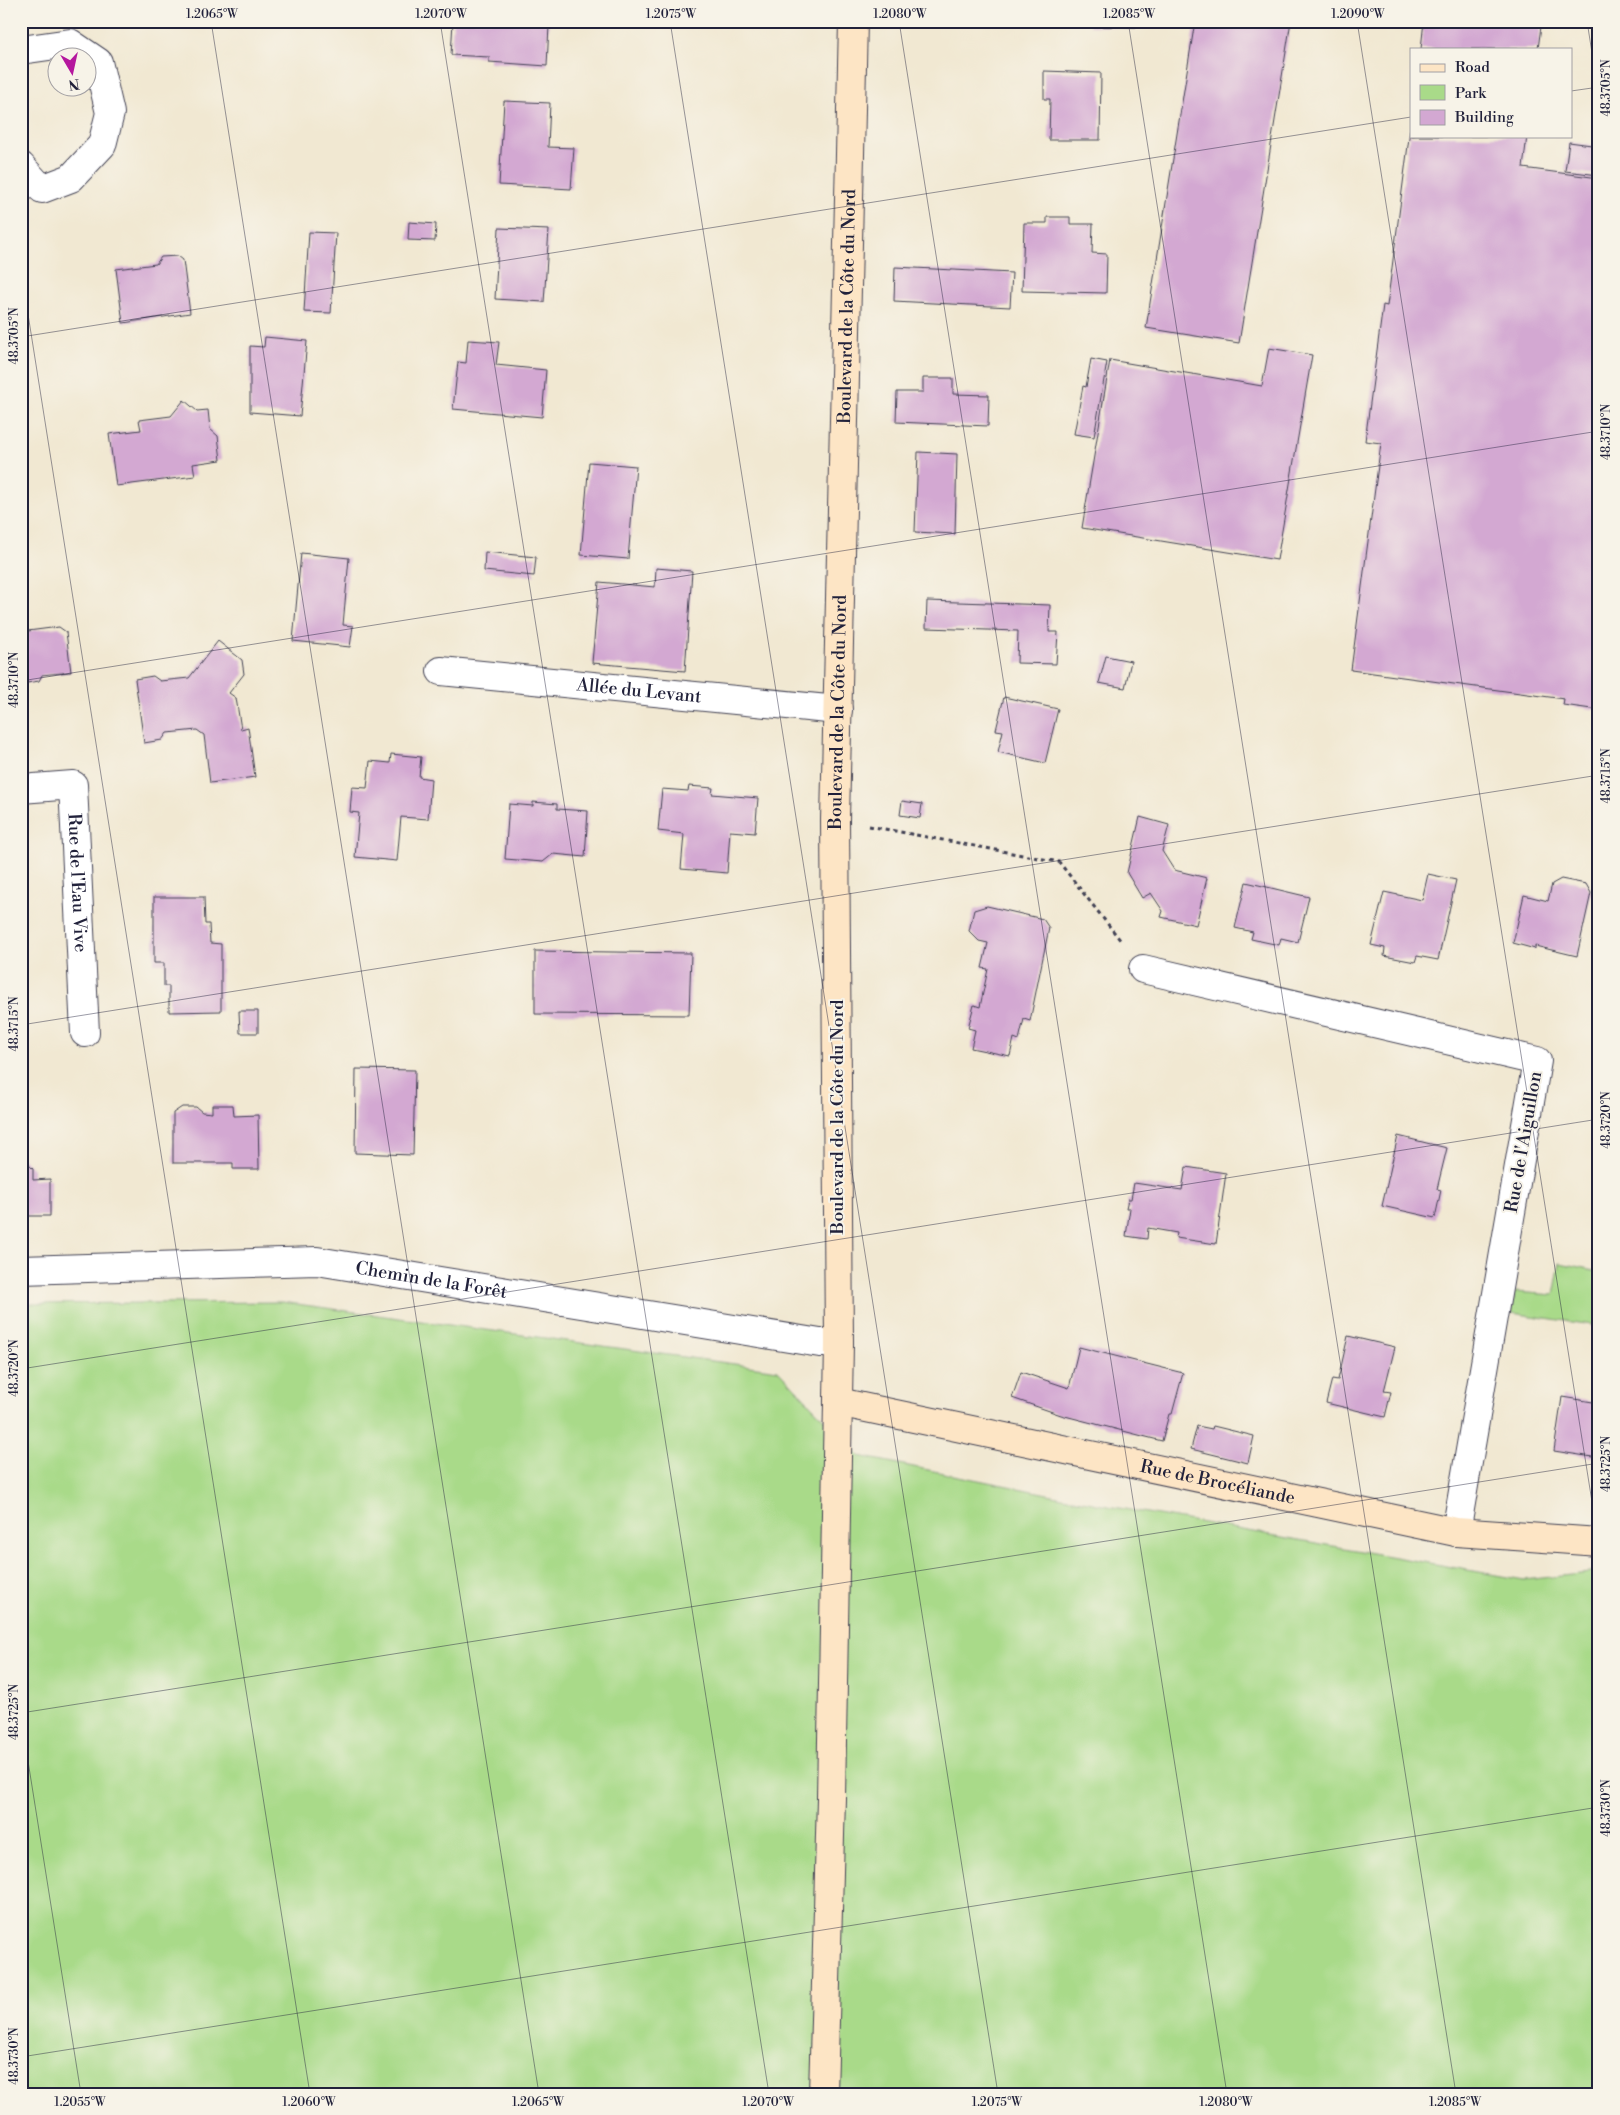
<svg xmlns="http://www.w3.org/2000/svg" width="1620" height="2115" font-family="'Libre Bodoni',serif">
	<rect width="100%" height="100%" fill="#f7f3e8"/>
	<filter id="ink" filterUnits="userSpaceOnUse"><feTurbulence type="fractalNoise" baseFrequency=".02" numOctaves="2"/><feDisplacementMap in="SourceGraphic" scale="10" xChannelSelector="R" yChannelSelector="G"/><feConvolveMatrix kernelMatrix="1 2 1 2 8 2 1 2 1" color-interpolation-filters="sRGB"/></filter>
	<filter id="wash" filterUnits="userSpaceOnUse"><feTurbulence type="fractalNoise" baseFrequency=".0096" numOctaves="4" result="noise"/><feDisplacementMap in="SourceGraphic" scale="20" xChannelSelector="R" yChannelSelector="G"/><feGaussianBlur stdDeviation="1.12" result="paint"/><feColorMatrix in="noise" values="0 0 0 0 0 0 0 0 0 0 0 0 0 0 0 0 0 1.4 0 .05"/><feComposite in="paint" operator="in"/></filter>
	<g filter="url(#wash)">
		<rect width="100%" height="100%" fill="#f1e8d2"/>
		<path fill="#a9da89" stroke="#667e62" d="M1560,1263L1599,1271V1326L1512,1313L1515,1292L1554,1295Z
			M282,1302L778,1370L859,1456L1102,1505L1524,1580L1599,1572V2094H21V1304Z"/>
		<g id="blocks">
			<path fill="#d3a8d2" d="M453,21H543V24L549,25L547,66L489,62V57L451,55Z
				M1090,21H1136V27L1090,26Z
				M1195,21H1291L1239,343L1146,328Z
				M1424,21H1508L1541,26L1538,49H1421Z
				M1044,71L1101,73L1100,140H1049L1050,99H1044Z
				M504,101L550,103L548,147L574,148L571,189L499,185Z
				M1410,130L1411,136H1527L1523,168L1599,178V710L1563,705L1564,699L1351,670L1381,443L1365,441L1383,305L1387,306Z
				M1569,142L1599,146V175L1565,171Z
				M1047,217H1070V224H1093L1092,253L1107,254L1106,293L1022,291L1024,223H1047Z
				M409,222L436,224L435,241L408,240Z
				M499,228L549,230L544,302L495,299Z
				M309,232L336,233L331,313L304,312Z
				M178,256L183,260L190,313L123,323L116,269L156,264L161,257Z
				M895,267L1012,273L1010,307L894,301Z
				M265,337L307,341L300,416L250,412V346L264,347Z
				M468,340L499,342L496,365L546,370L542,417L453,409L458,362L466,363Z
				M1269,348L1312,355L1277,560L1082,528L1110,360L1262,386Z
				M1091,359L1107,362L1094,437L1074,434L1083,386L1086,387Z
				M923,378H953V394L989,395L988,426L896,422L897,392H923Z
				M184,400L197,411L208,410L210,429L218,436L221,460L193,464L195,476L116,486L109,434L141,430L139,420L171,416Z
				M918,452L957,454L955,534L915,532Z
				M589,462L636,466L628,559L581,555Z
				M485,552L536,557L534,576L484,571Z
				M301,553L349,558L343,625L353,626L350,647L293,641Z
				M656,568L692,571L685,671L592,663L599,582L655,587Z
				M927,601L1050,605L1049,632H1058L1056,664L1017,663L1018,631L926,628Z
				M21,626L28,631L59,627L66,632L71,672L42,675L39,681L21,684Z
				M218,641L242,660L244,674L229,693L236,698L241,729L248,727L255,777L210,783L204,735L197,730L167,733L162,740L144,743L135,679L153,676L160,681L189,678Z
				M1106,656L1131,661L1125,688L1099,683Z
				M1004,697L1058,709L1045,763L998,752L1003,731L996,730Z
				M391,754L421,757L419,777L431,779L428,819L401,817L397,861L355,857L359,813L350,812L352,787L367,788L370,761L390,763Z
				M689,786L713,788L712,794L758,798L755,833L730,831L727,873L681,869L684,834L658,831L662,789L688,791Z
				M902,801L922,804L920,818L900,815Z
				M533,802L557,804V809L588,811L585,857L553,854L543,862L505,859L509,804L533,806Z
				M1140,817L1169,825L1162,851L1174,870L1207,878L1196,925L1161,917L1163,911L1151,893L1142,898L1127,873Z
				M1428,874L1456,880L1438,960L1417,956L1415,962L1384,956L1385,948L1371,945L1384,892L1422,900Z
				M1561,879L1586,884L1591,893L1577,956L1535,946V949L1513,943L1524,895L1548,901L1552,884Z
				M1246,882L1309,897L1298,942L1281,938L1279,945L1251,939L1253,932L1235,928Z
				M154,897H204L205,924H209L210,943L221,944V1011L169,1012V986H164V963H154Z
				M987,906L1043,919L1049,928L1030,1021L1024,1019L1019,1040L1014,1038L1010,1056L971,1048L975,1030L968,1028L974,1005L980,1007L988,969L982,968L988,943L979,941L969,931L974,910Z
				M535,951L691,953L689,1015L535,1014Z
				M239,1011H258V1033H240Z
				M356,1069L415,1070L413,1155L355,1153Z
				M212,1105H233L234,1116L258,1115L259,1169H233V1163H173V1113L182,1107H196L202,1112L212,1113Z
				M1398,1136L1447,1148L1437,1189L1441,1190L1435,1218L1382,1206Z
				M21,1157L33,1169V1180L50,1179V1216H21Z
				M1186,1167L1226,1173L1216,1244L1176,1238L1177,1233L1148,1228L1147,1239L1126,1236L1130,1208H1126L1128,1199H1131L1134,1183L1182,1190Z
				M1598,1198H1599V1224L1593,1223Z
				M1348,1336L1395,1347L1384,1391L1391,1392L1385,1417L1326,1403L1332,1379L1338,1380Z
				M1079,1347L1183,1373L1172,1414H1169L1162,1441L1061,1415L1012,1398L1021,1372L1069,1388Z
				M1562,1397L1599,1403V1458L1554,1451Z
				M1197,1426L1212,1429L1213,1426L1254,1436L1248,1463L1191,1449Z"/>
		</g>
	</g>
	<g filter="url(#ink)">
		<use href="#blocks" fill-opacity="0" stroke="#414052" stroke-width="1"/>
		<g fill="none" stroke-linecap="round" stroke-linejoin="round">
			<defs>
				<g id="street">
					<path d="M21,50L70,43L98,62L110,113L102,145L71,178L42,189L21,166"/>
					<path id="s1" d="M441,671L838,710"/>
					<path id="s2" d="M21,789L73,785L85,1033"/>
					<path d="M1143,969L1537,1061L1456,1532"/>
					<path id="s3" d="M21,1270L317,1261L820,1343H839"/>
				</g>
				<g id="secondary">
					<path id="s4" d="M838,1402L1456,1532L1599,1542"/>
					<path id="s5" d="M823,2094L831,1798L839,1343L835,820L853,21"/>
				</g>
			</defs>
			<use href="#street" stroke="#414052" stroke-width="30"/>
			<use href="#secondary" stroke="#414052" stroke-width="30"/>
			<path stroke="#414052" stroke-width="3" stroke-dasharray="4 4" stroke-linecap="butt" d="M869,826L1059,862L1121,941"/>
			<use href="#street" stroke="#fff" stroke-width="28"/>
			<use href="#secondary" stroke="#fde5c5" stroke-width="28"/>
		</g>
	</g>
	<path fill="none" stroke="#22223b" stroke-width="1" stroke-opacity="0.45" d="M211,21L539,2094M440,21L769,2094M670,21L998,2094M899,21L1227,2094M1128,21L1456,2094M1357,21L1599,1546M1587,21L1599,98M1571,91L1599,87M21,270L310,2094M21,337L1411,117M21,681L1599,431M21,1025L1599,775M21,1369L1599,1119M21,1713L1599,1463M21,1717L81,2094M21,2057L1599,1807"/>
	<g text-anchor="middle" stroke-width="4" stroke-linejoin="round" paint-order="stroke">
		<g font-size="18" fill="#22223b" stroke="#f7f3e8">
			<text dy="6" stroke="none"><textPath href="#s5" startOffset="1788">Boulevard de la Côte du Nord</textPath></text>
			<text dy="6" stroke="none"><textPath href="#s1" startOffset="199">Allée du Levant</textPath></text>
			<text dy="6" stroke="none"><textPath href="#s5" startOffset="1382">Boulevard de la Côte du Nord</textPath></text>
			<text dy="6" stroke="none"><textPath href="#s2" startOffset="150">Rue de l'Eau Vive</textPath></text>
			<text transform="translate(837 1117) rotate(-90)" y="6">Boulevard de la Côte du Nord</text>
			<text transform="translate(1523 1142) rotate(-80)" y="6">Rue de l'Aiguillon</text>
			<text dy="6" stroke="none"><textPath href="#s3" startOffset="412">Chemin de la Forêt</textPath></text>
			<text dy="6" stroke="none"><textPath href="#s4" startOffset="388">Rue de Brocéliande</textPath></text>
		</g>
	</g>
	<rect width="1620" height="2115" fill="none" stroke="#f7f3e8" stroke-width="55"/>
	<rect x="1410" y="48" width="162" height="90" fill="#f7f3e8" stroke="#a29fa3"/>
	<rect x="1420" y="64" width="25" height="8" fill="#fde5c5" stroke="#a29fa3"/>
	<text x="1455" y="72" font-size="15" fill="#22223b">Road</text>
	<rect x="1420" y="85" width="25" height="15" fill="#a9da89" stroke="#a29fa3"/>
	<text x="1455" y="98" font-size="15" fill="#22223b">Park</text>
	<rect x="1420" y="110" width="25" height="15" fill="#d3a8d2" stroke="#a29fa3"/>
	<text x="1455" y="122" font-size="15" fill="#22223b">Building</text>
	<g transform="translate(72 72) rotate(171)"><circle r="24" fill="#f7f3e8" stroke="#a29fa3"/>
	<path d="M0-4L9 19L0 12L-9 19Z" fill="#b5179e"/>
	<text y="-8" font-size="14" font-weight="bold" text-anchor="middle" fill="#22223b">N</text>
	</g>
	<rect x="28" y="28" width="1564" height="2060" fill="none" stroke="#22223b" stroke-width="2"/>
	<g font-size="12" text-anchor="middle" fill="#22223b">
		<text x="212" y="18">1.2065°W</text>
		<text x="441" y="18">1.2070°W</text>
		<text x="671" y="18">1.2075°W</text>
		<text x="900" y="18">1.2080°W</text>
		<text x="1129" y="18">1.2085°W</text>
		<text x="1358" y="18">1.2090°W</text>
		<text transform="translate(1606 88) rotate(-90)" y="4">48.3705°N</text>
		<text transform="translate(14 336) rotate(-90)" y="4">48.3705°N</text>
		<text transform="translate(1606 432) rotate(-90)" y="4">48.3710°N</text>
		<text transform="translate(14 680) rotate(-90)" y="4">48.3710°N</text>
		<text transform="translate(1606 776) rotate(-90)" y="4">48.3715°N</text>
		<text transform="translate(14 1024) rotate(-90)" y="4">48.3715°N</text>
		<text transform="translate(1606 1120) rotate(-90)" y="4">48.3720°N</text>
		<text transform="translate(14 1368) rotate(-90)" y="4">48.3720°N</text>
		<text transform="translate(1606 1464) rotate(-90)" y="4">48.3725°N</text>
		<text transform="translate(14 1712) rotate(-90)" y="4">48.3725°N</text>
		<text transform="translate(1606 1808) rotate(-90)" y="4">48.3730°N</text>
		<text transform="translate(14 2056) rotate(-90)" y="4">48.3730°N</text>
		<text x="80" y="2106">1.2055°W</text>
		<text x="309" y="2106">1.2060°W</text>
		<text x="538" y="2106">1.2065°W</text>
		<text x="768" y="2106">1.2070°W</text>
		<text x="997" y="2106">1.2075°W</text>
		<text x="1226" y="2106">1.2080°W</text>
		<text x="1455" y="2106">1.2085°W</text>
	</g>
</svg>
